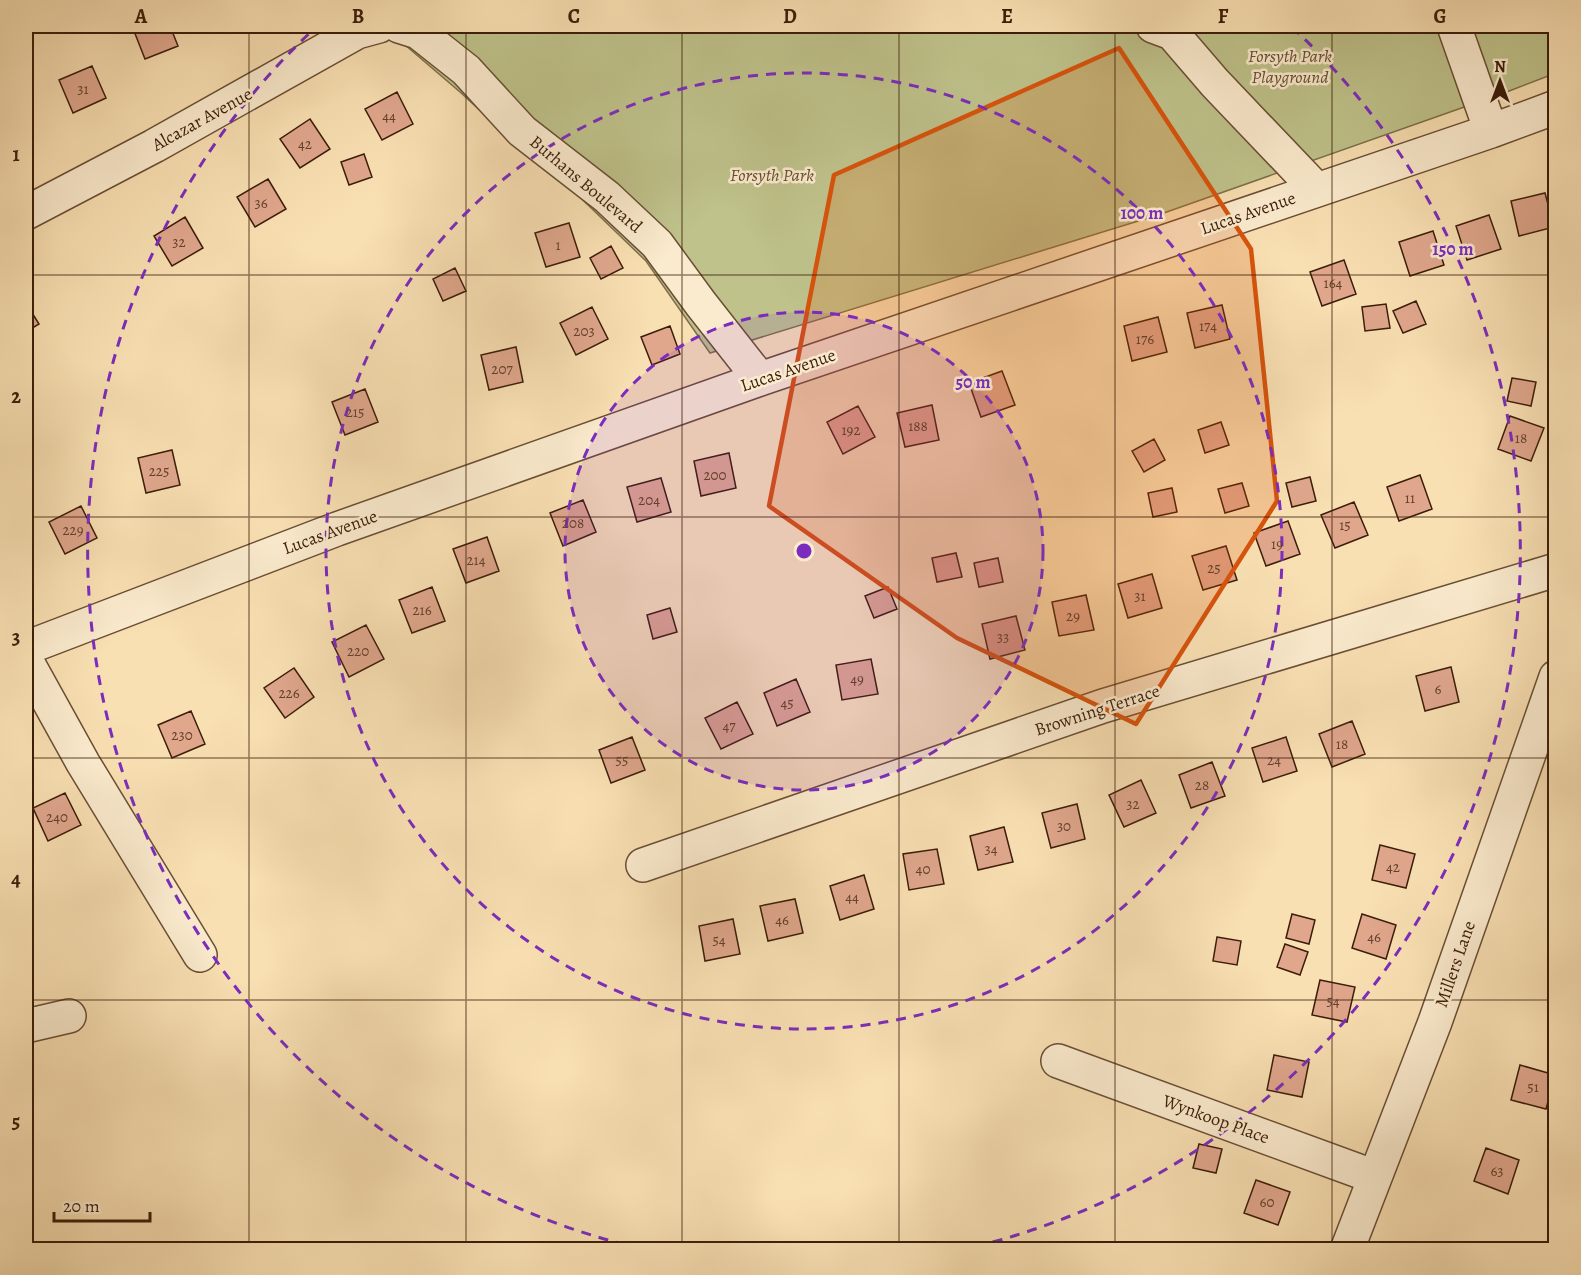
<svg xmlns="http://www.w3.org/2000/svg" width="1581" height="1275" font-family="Alegreya,serif">
	<rect width="100%" height="100%" fill="#f9e0b3"/>
	<filter id="stains"><feTurbulence type="fractalNoise" baseFrequency=".00333" numOctaves="4"/><feColorMatrix values="0 0 0 0 .2 0 0 0 0 .09 0 0 0 0 .02 0 0 0 .5 -.17"/></filter>
	<radialGradient id="worn" r=".72"><stop offset=".6" stop-color="#630" stop-opacity="0"/><stop offset="1" stop-color="#630" stop-opacity=".3"/></radialGradient>
	<path fill="#bfc28b" stroke="#7d704a" stroke-width="1.5" d="M383,26H1555L1556,73L1504,93L1161,214L710,353L646,261L558,176L521,148L460,92Z"/>
	<path fill="#e0a78d" stroke="#3b1d0a" stroke-width="1.5" d="M132,26H170L178,46L145,59Z
		M92,66L106,98L73,113L59,80Z
		M397,92L413,124L382,140L365,109Z
		M26,101L33,121L26,124Z
		M310,119L330,149L300,168L280,139Z
		M364,154L372,177L349,185L341,162Z
		M268,179L286,209L255,227L237,197Z
		M1545,193L1554,227L1519,236L1511,201Z
		M1489,215L1501,249L1467,260L1456,226Z
		M185,217L203,248L172,266L154,236Z
		M569,223L580,257L546,267L535,233Z
		M1433,231L1444,265L1410,276L1399,242Z
		M611,246L623,268L601,279L590,258Z
		M1344,260L1356,294L1322,306L1310,272Z
		M455,268L466,291L443,301L433,279Z
		M1416,301L1426,324L1403,333L1393,311Z
		M26,303L39,324L26,332Z
		M1386,304L1390,328L1365,331L1362,307Z
		M1222,305L1230,339L1195,348L1187,313Z
		M592,307L608,339L576,355L560,323Z
		M1158,317L1167,352L1132,361L1124,326Z
		M670,326L680,354L652,365L641,337Z
		M516,347L523,382L489,390L481,355Z
		M1002,371L1015,405L981,417L969,383Z
		M1512,378L1536,382L1531,406L1507,401Z
		M365,389L378,422L345,435L332,402Z
		M932,405L939,440L905,447L897,413Z
		M858,406L875,437L843,454L827,422Z
		M1510,416L1544,428L1531,461L1498,449Z
		M1221,422L1229,445L1205,453L1198,430Z
		M1154,439L1165,460L1144,472L1132,451Z
		M172,450L180,485L146,493L138,458Z
		M729,453L736,488L701,496L694,461Z
		M1420,475L1432,509L1399,521L1387,487Z
		M1310,477L1316,501L1292,507L1286,483Z
		M661,478L671,512L637,522L627,487Z
		M1242,483L1249,506L1225,513L1218,489Z
		M1172,488L1177,512L1153,517L1148,493Z
		M583,500L596,532L563,546L550,513Z
		M1354,502L1368,535L1335,548L1321,515Z
		M81,506L97,538L65,554L49,522Z
		M1288,521L1300,554L1266,566L1254,533Z
		M487,537L499,571L466,583L453,549Z
		M1226,546L1237,580L1203,590L1192,556Z
		M956,553L962,577L937,582L932,558Z
		M998,558L1003,582L979,587L974,563Z
		M1152,574L1162,608L1128,618L1118,584Z
		M432,587L445,621L412,633L399,600Z
		M888,587L897,609L874,618L865,596Z
		M1086,595L1094,630L1059,636L1052,602Z
		M670,608L677,632L653,639L647,615Z
		M1016,616L1025,650L990,659L982,624Z
		M366,625L384,659L349,677L332,642Z
		M871,659L878,694L842,700L836,665Z
		M1451,667L1459,702L1425,711L1416,676Z
		M294,668L314,697L285,718L264,688Z
		M796,679L810,712L777,726L764,693Z
		M737,702L753,734L721,749L705,718Z
		M191,711L205,744L172,758L158,725Z
		M1352,721L1365,754L1332,767L1319,734Z
		M632,737L645,770L611,783L599,750Z
		M1286,737L1297,771L1263,782L1252,748Z
		M1212,762L1225,796L1191,808L1179,775Z
		M1141,780L1156,813L1124,827L1109,795Z
		M65,793L81,825L48,841L33,808Z
		M1077,804L1085,839L1051,848L1042,813Z
		M1004,827L1013,862L978,870L970,836Z
		M1380,845L1415,854L1406,888L1372,880Z
		M937,849L944,884L909,890L903,854Z
		M864,875L874,909L840,920L830,886Z
		M795,899L803,933L768,941L760,906Z
		M1292,914L1315,920L1309,944L1286,938Z
		M1362,914L1396,925L1386,959L1352,948Z
		M733,919L740,954L705,961L699,926Z
		M1217,937L1241,941L1237,965L1213,961Z
		M1285,944L1308,952L1300,975L1277,967Z
		M1556,975V1001L1550,999Z
		M1320,980L1355,987L1347,1022L1312,1015Z
		M1274,1055L1309,1062L1302,1097L1267,1090Z
		M1520,1065L1555,1075L1546,1109L1511,1100Z
		M1199,1144L1222,1149L1216,1173L1193,1168Z
		M1486,1148L1519,1160L1508,1194L1474,1181Z
		M1256,1180L1290,1192L1278,1225L1244,1213Z"/>
	<g fill="none" stroke-linecap="round" stroke-linejoin="round">
		<defs>
			<path id="minor" d="M399,26L418,32L466,70L522,131L607,197L657,244L701,304L760,379
				M1153,26L1172,33L1215,83L1317,190
				M1454,26L1491,131
				M26,213L154,146L357,32L379,26
				M26,648L337,529L760,379L1491,131L1556,107
				M26,660L83,763L200,955
				M643,865L1103,706L1556,570
				M26,1026L69,1016
				M1058,1061L1375,1177
				M1347,1250L1435,1022L1556,677"/>
		</defs>
		<use href="#minor" stroke="#6a4e34" stroke-width="36"/>
		<use href="#minor" stroke="#fbebce" stroke-width="33"/>
	</g>
	<path fill="#d7530c" fill-opacity="0.2" stroke="#d7530c" stroke-width="4.5" stroke-linejoin="round" d="M1119,48L1251,249L1277,501L1136,724L957,638L769,506L834,175Z"/>
	<path fill="none" stroke="#3b1d0a" stroke-width="1.5" stroke-opacity="0.55" d="M249,26V1250M466,26V1250M682,26V1250M899,26V1250M1115,26V1250M1332,26V1250M26,275H1556M26,517H1556M26,758H1556M26,1000H1556"/>
	<circle cx="804" cy="551" r="239" fill="#7b2cbf" fill-opacity=".12"/>
	<g fill="none" stroke="#7b2cbf" stroke-width="3" stroke-dasharray="10 8">
		<circle cx="804" cy="551" r="239"/>
		<circle cx="804" cy="551" r="478"/>
		<path d="M643 1249A716 716 0 0 1 316 27M1292 27A716 716 0 0 1 965 1249"/>
	</g>
	<g text-anchor="middle" stroke-width="5" stroke-linejoin="round" paint-order="stroke">
		<g font-size="15" fill="#64402b">
			<text x="83" y="94">31</text>
			<text x="389" y="121">44</text>
			<text x="305" y="149">42</text>
			<text x="261" y="208">36</text>
			<text x="179" y="247">32</text>
			<text x="558" y="250">1</text>
			<text x="1333" y="288">164</text>
			<text x="1208" y="331">174</text>
			<text x="584" y="336">203</text>
			<text x="1145" y="344">176</text>
			<text x="502" y="374">207</text>
			<text x="355" y="417">215</text>
			<text x="918" y="431">188</text>
			<text x="851" y="435">192</text>
			<text x="1521" y="443">18</text>
			<text x="159" y="476">225</text>
			<text x="715" y="480">200</text>
			<text x="1410" y="503">11</text>
			<text x="649" y="505">204</text>
			<text x="573" y="528">208</text>
			<text x="1345" y="530">15</text>
			<text x="73" y="535">229</text>
			<text x="1277" y="549">19</text>
			<text x="476" y="565">214</text>
			<text x="1214" y="573">25</text>
			<text x="1140" y="601">31</text>
			<text x="422" y="615">216</text>
			<text x="1073" y="621">29</text>
			<text x="1003" y="642">33</text>
			<text x="358" y="656">220</text>
			<text x="857" y="684">49</text>
			<text x="1438" y="694">6</text>
			<text x="289" y="698">226</text>
			<text x="787" y="708">45</text>
			<text x="729" y="731">47</text>
			<text x="182" y="740">230</text>
			<text x="1342" y="749">18</text>
			<text x="622" y="765">55</text>
			<text x="1274" y="765">24</text>
			<text x="1202" y="790">28</text>
			<text x="1133" y="809">32</text>
			<text x="57" y="822">240</text>
			<text x="1064" y="831">30</text>
			<text x="991" y="854">34</text>
			<text x="1393" y="872">42</text>
			<text x="923" y="874">40</text>
			<text x="852" y="902">44</text>
			<text x="782" y="925">46</text>
			<text x="1374" y="942">46</text>
			<text x="719" y="945">54</text>
			<text x="1333" y="1006">54</text>
			<text x="1533" y="1092">51</text>
			<text x="1497" y="1176">63</text>
			<text x="1267" y="1207">60</text>
		</g>
		<g font-size="18" font-style="italic" fill="#634f31" stroke="#fbebce">
			<text x="1290" y="62">Forsyth Park<tspan x="1290" dy="21">Playground</tspan></text>
			<text x="772" y="181">Forsyth Park</text>
		</g>
		<g font-size="18" fill="#3b1d0a" stroke="#fbebce">
			<text transform="translate(202 119) rotate(-29)" y="6">Alcazar Avenue</text>
			<text transform="translate(586 184) rotate(40)" y="6">Burhans Boulevard</text>
			<text transform="translate(1248 213) rotate(-19)" y="6">Lucas Avenue</text>
			<text transform="translate(788 370) rotate(-19)" y="6">Lucas Avenue</text>
			<text transform="translate(330 532) rotate(-20)" y="6">Lucas Avenue</text>
			<text transform="translate(1097 710) rotate(-18)" y="6">Browning Terrace</text>
			<text transform="translate(1455 964) rotate(-71)" y="6">Millers Lane</text>
			<text transform="translate(1216 1119) rotate(20)" y="6">Wynkoop Place</text>
		</g>
	</g>
	<circle cx="804" cy="551" r="9" fill="#7b2cbf" stroke="#fbebce" stroke-width="3"/>
	<g font-size="18" text-anchor="middle" font-weight="bold" fill="#7b2cbf" stroke="#fbebce" stroke-width="5" stroke-linejoin="round" paint-order="stroke">
		<text x="1142" y="219">100 m</text>
		<text x="1453" y="255">150 m</text>
		<text x="973" y="388">50 m</text>
	</g>
	<rect width="1581" height="1275" fill="none" stroke="#f9e0b3" stroke-width="66"/>
	<g transform="translate(1500 81)" stroke="#fbebce" stroke-width="4.5" paint-order="stroke">
	<path d="M0-4.5L10 22L0 15L-10 22Z" fill="#3b1d0a"/>
	<text y="-9" font-size="16" font-weight="bold" text-anchor="middle" fill="#3b1d0a">N</text>
	</g>
	<path d="M54 1212v9h96v-9" fill="none" stroke="#3b1d0a" stroke-width="3"/>
	<text x="63" y="1212" font-size="18" fill="#3b1d0a" stroke="#fbebce" stroke-width="4.5" paint-order="stroke">20 m</text>
	<rect x="33" y="33" width="1515" height="1209" fill="none" stroke="#3b1d0a" stroke-width="2"/>
	<g font-size="20" text-anchor="middle" font-weight="bold" fill="#3b1d0a">
		<text x="141" y="23">A</text>
		<text x="358" y="23">B</text>
		<text x="574" y="23">C</text>
		<text x="790" y="23">D</text>
		<text x="1007" y="23">E</text>
		<text x="1223" y="23">F</text>
		<text x="1440" y="23">G</text>
		<text x="16" y="161">1</text>
		<text x="16" y="403">2</text>
		<text x="16" y="644">3</text>
		<text x="16" y="886">4</text>
		<text x="16" y="1128">5</text>
	</g>
	<rect width="100%" height="100%" filter="url(#stains)"/>
	<rect width="100%" height="100%" fill="url(#worn)"/>
</svg>
